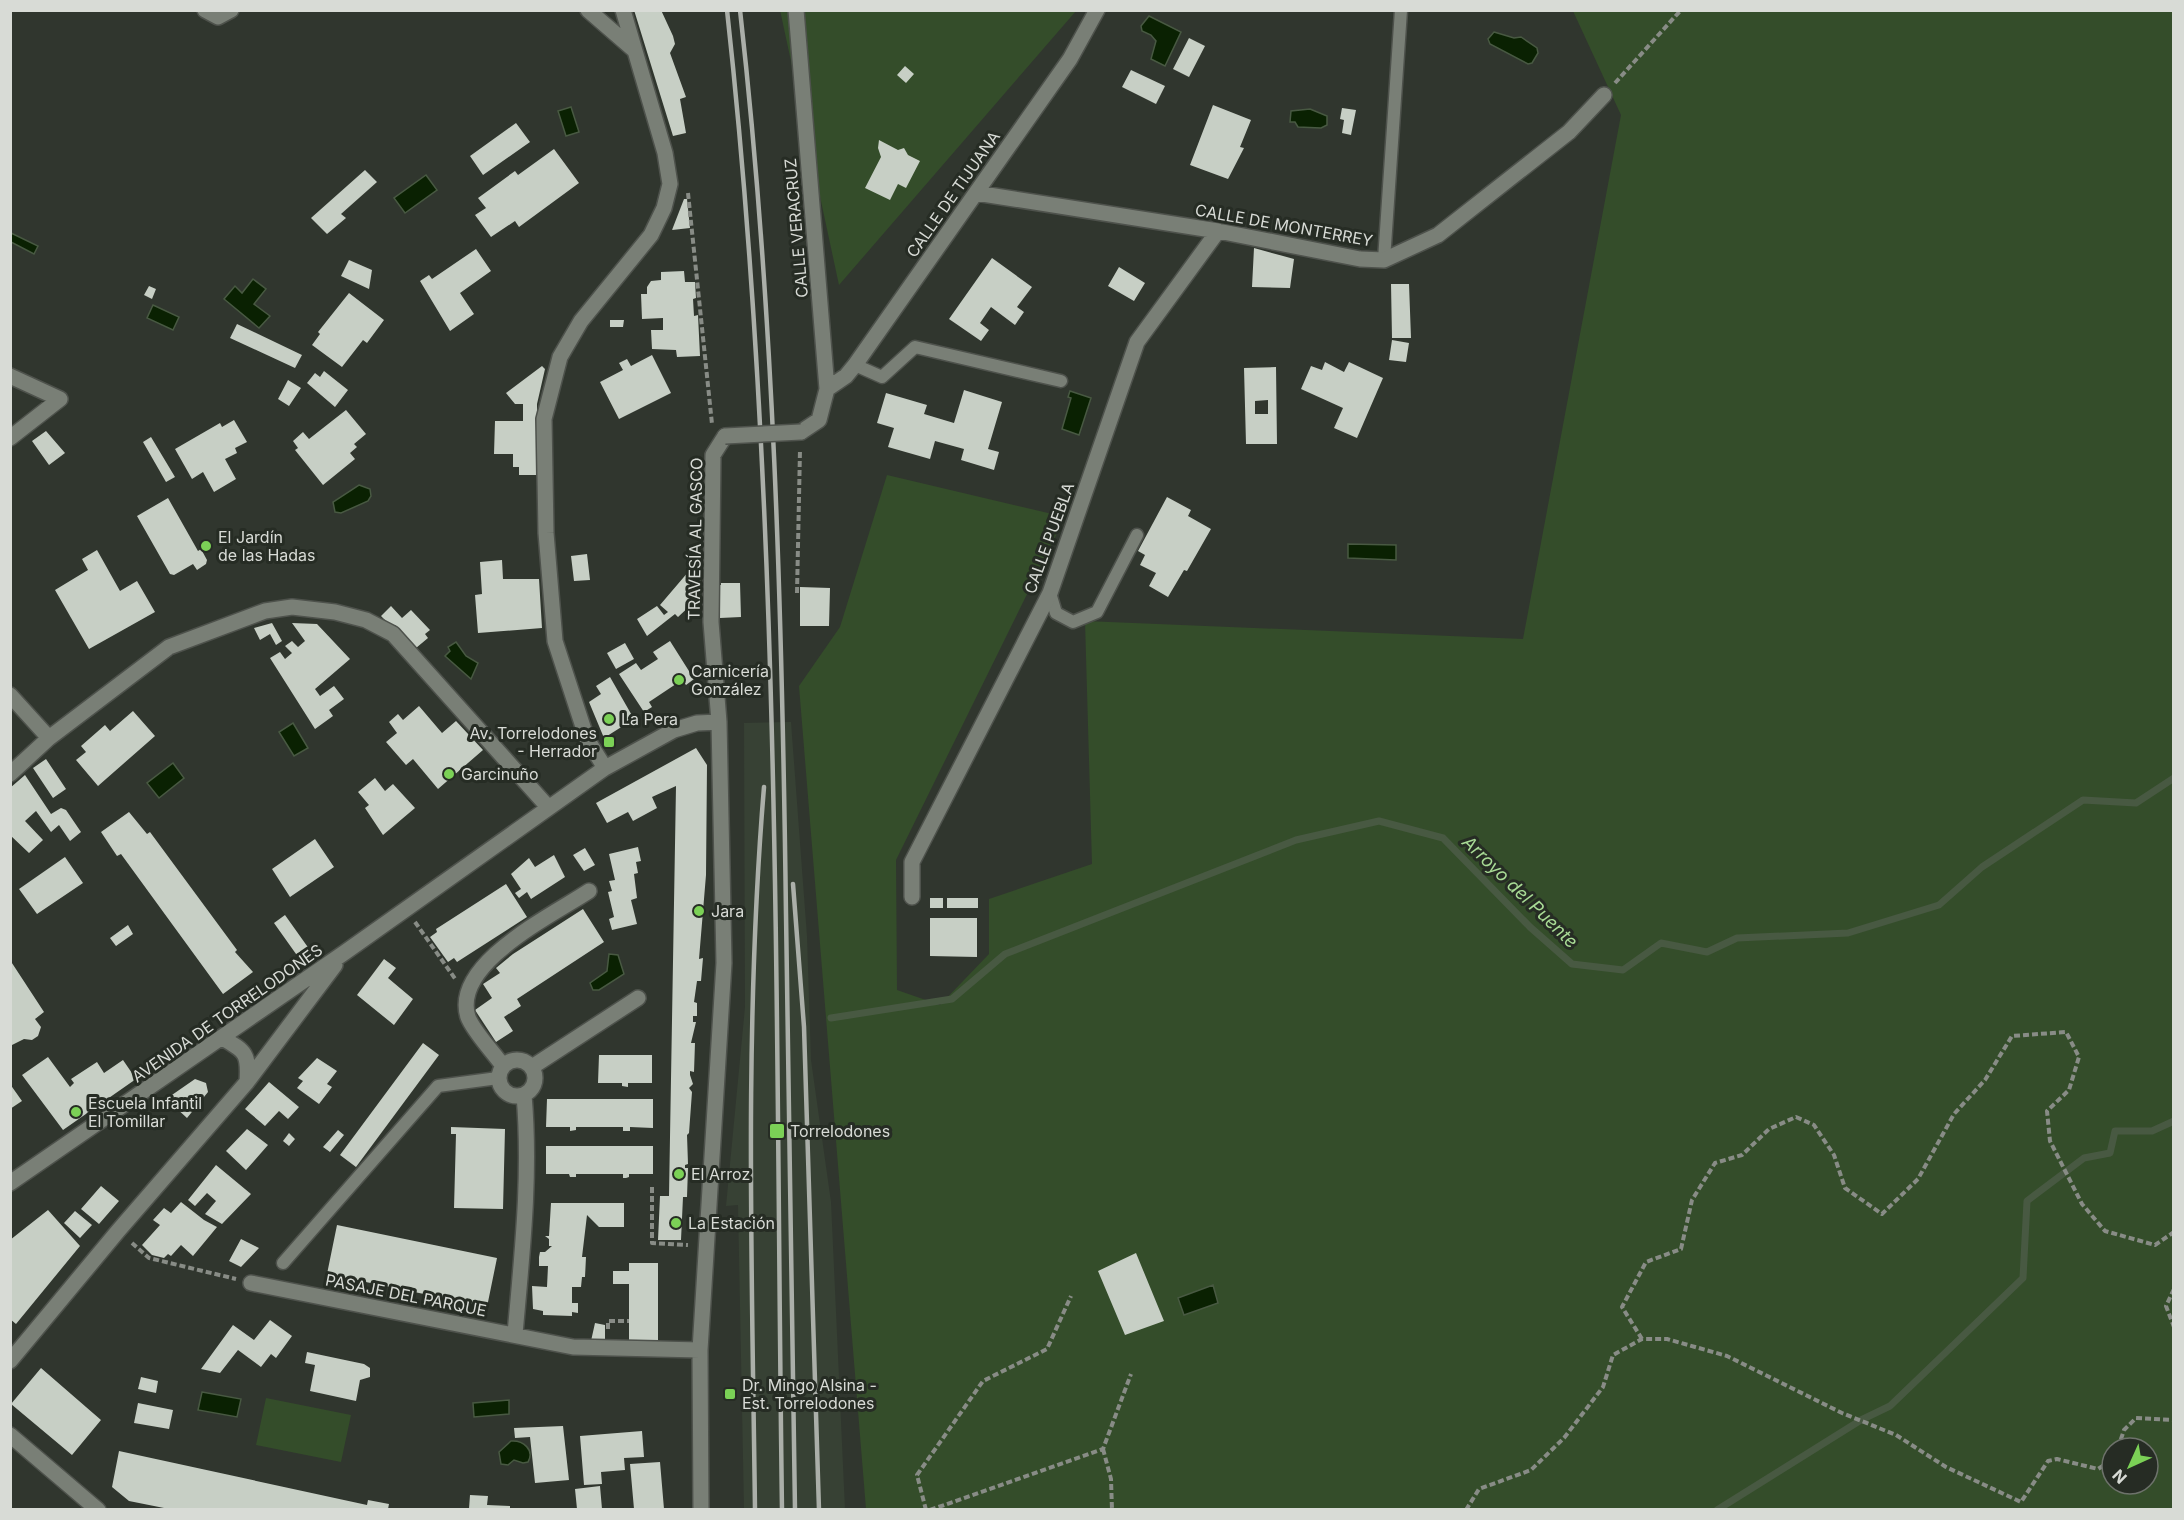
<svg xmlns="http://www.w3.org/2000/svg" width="2184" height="1520" font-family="Inter,sans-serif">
	<rect width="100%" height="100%" fill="#30362e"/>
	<path fill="#374134" d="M791,722L807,936L811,1060L831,1202L845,1509H744L738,1205L726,1206L745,1007L744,723Z"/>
	<path fill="#344d2a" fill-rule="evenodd" d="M780,10L1076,11L839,285Z
		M1573,11H2173V1509H866L799,686L840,627L887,475L1065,517L896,860L897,990L940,1005L989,954V899L1092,864L1085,621L1523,639L1621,115ZM2112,1448H2148V1484H2112Z
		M266,1398L351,1415L341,1462L256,1445Z"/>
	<path fill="#0a2102" stroke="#485942" stroke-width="1.5" d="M1149,16L1181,32L1165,66L1151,59L1156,41L1151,35L1142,31L1141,26Z
		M1494,32L1514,38L1521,37L1537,48L1538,53L1532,63L1528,64L1490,44L1488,39Z
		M571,107L579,132L566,136L558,111Z
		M1310,109L1327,116V125L1321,128L1298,127L1295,122H1290L1291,111Z
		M426,175L437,190L405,213L394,198Z
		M11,233L38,246L34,254L11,242Z
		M253,279L266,289L254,304L270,316L259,328L224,299L235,286L242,293Z
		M153,305L179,317L173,330L147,318Z
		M1070,391L1091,398L1079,435L1062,429L1071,398L1068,397Z
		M359,485L370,489L371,496L368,501L341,513L335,512L333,502Z
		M1348,544L1396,545V560L1348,558Z
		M456,642L466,656L478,663L471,679L445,656L450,651L448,647Z
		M293,723L308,748L294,756L279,732Z
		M173,763L184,778L159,798L147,783Z
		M609,954L618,955L624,974L599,990H593L590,983L607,971Z
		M1213,1285L1218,1303L1184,1315L1178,1298Z
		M202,1392L241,1399L237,1417L198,1410Z
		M509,1400V1414L474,1417L473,1403Z
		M511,1441C523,1440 535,1450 528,1462L523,1463L514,1460L508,1465L501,1464L499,1452Z"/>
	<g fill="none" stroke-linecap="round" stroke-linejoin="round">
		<path stroke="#485942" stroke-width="7" d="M831,1018L952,999L1005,954L1296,840L1379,821L1443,838L1530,927L1572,964L1623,970L1661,943L1707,952L1737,938L1848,933L1939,905L1982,867L2083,800L2136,803L2174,778
			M1717,1510L1861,1420L1890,1406L2023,1278L2027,1201L2084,1158L2110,1153L2115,1131H2152L2174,1121"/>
	</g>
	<path fill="#c7cfc5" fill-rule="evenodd" d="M634,10H661L673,36L675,44L670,53L686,97L680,99L686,133L673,136Z
		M1189,38L1205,46L1189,77L1173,69Z
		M905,66L914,74L906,83L897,75Z
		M1131,70L1165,86L1156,104L1122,87Z
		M1213,105L1251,120L1240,147L1244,148L1228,179L1190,165Z
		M1342,108L1356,110L1351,135L1342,133L1344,120L1340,119Z
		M516,123L530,142L483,175L470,156Z
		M879,140L898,150L904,148L908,155L920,161L906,188L898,184L890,200L865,188L881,157L878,148Z
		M554,149L579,183L519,227L515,221L491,237L475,215L486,208L478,198L515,171L518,175Z
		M365,170L377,182L341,214L346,218L327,234L311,218Z
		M684,199H687L690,228L672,230Z
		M1254,248L1294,259L1290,288L1252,287Z
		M476,249L491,271L460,293L474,314L450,331L420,281L429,275L432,279Z
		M992,258L1032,287L1017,307L1024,312L1015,325L991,307L980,323L989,330L981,341L949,319Z
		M349,260L372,270L369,289L341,276Z
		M1119,267L1145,283L1134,301L1108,286Z
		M684,271L685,282H695L696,298L693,299L694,316L698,315L700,356L677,357L676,350L652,349L651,330H663V318L642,319L641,294H647V287L651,281L661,280V272Z
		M1391,284H1409L1411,338H1392Z
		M149,286L156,289L152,299L144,295Z
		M349,293L384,320L367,343L363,340L342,367L312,345L320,334L318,332Z
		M610,320H624L623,327H610Z
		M237,324L302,355L295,368L230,338Z
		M1392,340L1409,343L1406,362L1389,360Z
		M652,355L671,393L619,419L600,382L623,370L619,363L627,359L631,366Z
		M1325,362L1344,372L1349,362L1383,378L1357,438L1334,428L1343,408L1301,389L1311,366L1322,370Z
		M542,366L545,369L537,404V475H519V467H513V454H494L495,421H523V404H515L506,393Z
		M1276,367L1277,444H1246L1244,368ZM1268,400V414H1255V401Z
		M324,371L348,390L335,407L307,383L315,373L320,377Z
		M288,380L301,388L289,406L278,399Z
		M964,390L1002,402L988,449L999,452L994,470L961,460L964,449L935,441L930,459L888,447L894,428L877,423L886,393L927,405L924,414L954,423Z
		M346,410L366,434L354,444L357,447L350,453L355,459L323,485L295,450L298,448L293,441L303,432L309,439Z
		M234,420L247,442L235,448L237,453L225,459L236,479L214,492L203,472L192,479L175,449L220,423L222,427Z
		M46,431L65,453L49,465L32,441Z
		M151,437L175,477L166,482L143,442Z
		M1167,497L1191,510L1188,516L1211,529L1187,571L1184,570L1168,597L1149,586L1156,573L1140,565L1145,555L1138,551Z
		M168,498L198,551L201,549L207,560L206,564L197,570L193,564L174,575L170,574L137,516Z
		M97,550L120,591L137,581L155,612L89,649L55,590L88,570L82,559Z
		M587,554L590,580L574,581L571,556Z
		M502,560L503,579H539L542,628L478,633L475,595L482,594L480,562Z
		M689,571L701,581L695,589L698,592L691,601L693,603L678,617L675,614L647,636L637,619L657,606L664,615L668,612L660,605Z
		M721,583H740L741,617L720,618L717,585H721Z
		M800,587L830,588L829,626H800Z
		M391,606L402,618L411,610L430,630L425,634L428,638L416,648L395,625L392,627L381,616Z
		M272,623L282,641L276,645L270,634L260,640L254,628Z
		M292,623L317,624L350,659L315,689L320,696L334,686L344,699L329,710L333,716L315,729L270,658L280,652L285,659L292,653L285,646L292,641L298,647L305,641Z
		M670,641L694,679L686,685L682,680L649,702L652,707L644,712L619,674L636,663L641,670L658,659L653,652Z
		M625,643L634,659L616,669L607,653Z
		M610,677L634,719L604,738L589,702L601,694L596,686Z
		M419,706L442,733L456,721L483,750L438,789L413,759L406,765L386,742L397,733L389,722L398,714L403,720Z
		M133,711L155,736L98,786L76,760L86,752L81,746L105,725L110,731Z
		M696,748L707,765L706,875L699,959L703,958L701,981H697L694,1002L697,1003V1016H693V1022H696L691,1043H695L694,1072L690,1071V1075L693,1084L689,1088L692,1092L689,1133L687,1135L688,1164L685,1165V1168H688L687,1197H683L681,1240H658L660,1196H669L676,786L652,797L657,808L633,821L628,812L607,823L596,803Z
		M46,759L66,789L53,798L33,768Z
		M25,775L51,814L61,808L66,810L81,832L70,841L59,825L51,832L36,811L25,821L43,840L29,853L10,835V788Z
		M375,778L385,791L393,784L415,808L383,835L365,808L369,805L358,792Z
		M129,812L147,834L150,832L237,950L235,952L253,972L223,994L121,854L117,856L101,832Z
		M315,839L334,867L290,897L272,869Z
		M638,847L641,861L636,862L638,873L634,874L637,898L631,900L637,924L612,930L609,919L614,917L608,892L612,891L609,881L615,880L609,854Z
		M585,848L595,865L584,871L573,855Z
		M554,855L565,877L531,899L527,892L519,898L515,893L521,889L511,874L529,858L535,867Z
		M65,857L83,883L37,914L19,889Z
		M506,884L527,917L457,962L454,958L448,962L430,937L437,932L436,929Z
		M930,898H943V908H930Z
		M947,898H978V908H947Z
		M583,909L604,942L517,999L521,1006L504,1017L513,1031L496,1042L475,1010L492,998L483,984L500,973L496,968L513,954Z
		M285,915L312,953L301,961L274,923Z
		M930,918H977V957L930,956Z
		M128,925L133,934L116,946L110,938Z
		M384,959L396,968L388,978L413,999L394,1025L357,995Z
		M10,960L44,1012L35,1019L41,1027L38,1036L32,1040L24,1039L10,1046Z
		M423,1043L439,1055L356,1167L340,1155Z
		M599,1055H652V1083H628V1087L622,1086V1083H598Z
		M48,1057L70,1087L74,1083L71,1079L97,1062L104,1073L123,1060L136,1079L63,1130L22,1075Z
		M317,1058L337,1071L327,1084L332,1087L319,1104L297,1088L303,1081L298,1078Z
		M195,1079L206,1083L208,1092L187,1118L175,1107L169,1097Z
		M269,1082L299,1107L288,1119L279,1111L265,1126L245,1109Z
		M10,1084L22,1101L10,1109Z
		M547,1099H653V1128L630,1127V1131H623V1127H576V1130L570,1131V1127H546Z
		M451,1127L505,1129L503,1209L454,1208L456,1134H451Z
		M247,1129L268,1145L246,1170L226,1151Z
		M338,1130L344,1135L330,1152L323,1147Z
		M289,1133L295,1139L289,1146L283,1141Z
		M546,1146H653V1174H629V1177L626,1178H623V1174H576V1177H570L569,1174H546Z
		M216,1165L251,1194L222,1224L205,1214L216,1201L207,1193L195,1206L188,1200Z
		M101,1186L119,1201L99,1224L81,1209Z
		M181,1202L204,1220L217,1227L193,1256L181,1245L171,1256L168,1254L164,1258L152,1255L142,1245L160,1225L153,1220L164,1208L171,1213Z
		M551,1203H624V1227H599L587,1215L582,1257H586L585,1277H582L581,1287H572V1303H578V1313L572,1312V1316L543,1315V1311L533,1309L532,1286L547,1287L548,1266H539V1257L540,1252H545L552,1246H549V1239L545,1236H549Z
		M48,1210L80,1246L16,1324L10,1319V1240Z
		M75,1211L92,1225L80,1238L64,1223Z
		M337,1225L497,1258L487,1307L327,1274Z
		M241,1239L259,1248L241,1267L229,1261Z
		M1136,1253L1164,1321L1125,1335L1098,1271Z
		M629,1263H658V1342H629V1284H613V1271H629Z
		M270,1320L292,1336L276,1358L271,1354L261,1367L238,1350L220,1373L201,1369L233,1325L254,1340Z
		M595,1323L605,1325V1342L591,1341Z
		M307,1352L364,1364L370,1368V1377L360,1380L356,1401L310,1391L315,1365L305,1363Z
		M41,1368L101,1420L72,1455L11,1404Z
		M141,1377L158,1381L156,1393L138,1389Z
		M138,1403L173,1410L169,1429L134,1423Z
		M563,1426L569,1480L535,1483L530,1437L515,1438L514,1428Z
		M642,1431L644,1457L624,1458L625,1470L601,1472L602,1484L584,1485L580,1436Z
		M119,1451L367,1505L368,1500L389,1504L388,1509H169L129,1501L112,1487Z
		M660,1462L664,1509H634L630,1464Z
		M600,1486L602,1509H577L575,1489Z
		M470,1495L488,1496L487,1505L510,1506V1509H469Z"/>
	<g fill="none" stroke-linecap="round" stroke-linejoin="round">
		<defs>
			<path id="service" d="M1384,260L1401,10
				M855,365L882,377L915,347L1061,381
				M1050,593L1056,613L1073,622L1097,612L1137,535
				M283,1263L438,1086L498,1078"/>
			<path id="minor" d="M205,10L218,17L231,10
				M588,10L633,49
				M796,10L827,389L819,420L801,432
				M976,193L1218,231L1360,259L1384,260L1438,235L1569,132L1604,95
				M10,376L60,399L10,438
				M827,389L846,376L855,365L1070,59L1097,10
				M10,695L49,738
				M605,768L587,739L555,641L546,533L544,419L560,357L581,321L651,235L664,208L670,184L665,153L623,10
				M10,774L49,738L169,647L265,611L292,607L335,612L366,620L393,634L548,807
				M912,897V862L1050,593L1137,342L1218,231
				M222,1038C246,1051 249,1054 247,1082
				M499 1078a18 18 0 1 1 36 0a18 18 0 1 1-36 0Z
				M503,1066C494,1053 473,1031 468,1017C451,964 553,915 589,891
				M532,1067L638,998
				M10,1183L344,953L605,768L674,730L697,723L719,722
				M251,1283L573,1347L700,1350
				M515,1334C522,1254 531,1175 524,1095
				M10,1361L118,1231L247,1082L335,965
				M10,1435L98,1510
				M701,1510L700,1350L724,963L719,722L711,622L713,455L725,436"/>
		</defs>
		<use href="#service" stroke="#4e524c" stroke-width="15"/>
		<use href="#minor" stroke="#4e524c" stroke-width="18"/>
		<path stroke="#888c86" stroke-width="4" stroke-dasharray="6 3" stroke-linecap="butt" d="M1615,83L1681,10
			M688,193L712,424
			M797,593L800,450
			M415,922L456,980
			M652,1187V1243L688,1245
			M132,1243L149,1258L236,1279
			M2174,1289L2166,1306L2174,1327
			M608,1329V1321H629
			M1642,1339L1622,1307L1646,1262L1681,1249L1692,1200L1715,1163L1742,1155L1769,1129L1796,1117L1814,1125L1834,1155L1845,1188L1882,1214L1918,1179L1954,1114L1985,1080L2012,1036L2066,1032L2079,1057L2069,1090L2047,1111L2050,1141L2082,1204L2105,1231L2155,1245L2174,1232
			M2118,1448L2124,1430L2136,1418L2174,1420
			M1103,1449L1111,1479L1112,1510
			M926,1510L917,1475L983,1381L1047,1349L1071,1296
			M930,1510L1103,1449L1131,1374
			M1466,1510L1479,1489L1531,1470L1564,1438L1603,1387L1613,1355L1642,1339H1667L1727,1356L1842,1413L1896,1435L1946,1467L2021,1502L2048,1461L2057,1459L2098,1469L2112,1460"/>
		<use href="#service" stroke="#797f76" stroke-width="12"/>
		<use href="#minor" stroke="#797f76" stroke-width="15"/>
		<path stroke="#abafa9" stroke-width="4.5" d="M727,10C782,508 775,1010 782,1510
			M740,10C774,311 782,611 786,914C789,1112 792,1311 795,1510
			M793,884L804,1027L819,1510
			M755,1510C752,1269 744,1027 764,787"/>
		<defs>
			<path id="minor-bridge" d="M725,436L801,432"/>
		</defs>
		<use href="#minor-bridge" stroke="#4e524c" stroke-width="18" stroke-linecap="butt"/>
		<use href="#minor-bridge" stroke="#797f76" stroke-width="15"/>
	</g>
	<g fill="#7bd156" stroke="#262c24" stroke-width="2">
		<circle cx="206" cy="546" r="6"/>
		<circle cx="679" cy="680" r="6"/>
		<circle cx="609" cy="719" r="6"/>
		<rect x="603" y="736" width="12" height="12" rx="3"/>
		<circle cx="449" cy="774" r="6"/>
		<circle cx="699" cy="911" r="6"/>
		<circle cx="76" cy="1112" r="6"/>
		<rect x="769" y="1123" width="16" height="16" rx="3"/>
		<circle cx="679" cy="1174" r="6"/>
		<circle cx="676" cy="1223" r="6"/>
		<rect x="724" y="1388" width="12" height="12" rx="3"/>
	</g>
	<g text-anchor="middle" stroke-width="6" stroke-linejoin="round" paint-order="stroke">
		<g font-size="16" fill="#d8dbd6" stroke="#262c24">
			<text transform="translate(953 194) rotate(-55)" y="6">CALLE DE TIJUANA</text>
			<text transform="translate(1284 225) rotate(10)" y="6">CALLE DE MONTERREY</text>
			<text transform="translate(796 228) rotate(-95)" y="6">CALLE VERACRUZ</text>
			<text transform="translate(1049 538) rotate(-70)" y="6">CALLE PUEBLA</text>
			<text transform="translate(695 539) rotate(-89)" y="6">TRAVESÍA AL GASCO</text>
			<text transform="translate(227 1013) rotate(-35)" y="6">AVENIDA DE TORRELODONES</text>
			<text transform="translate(406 1295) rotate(11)" y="6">PASAJE DEL PARQUE</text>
		</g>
		<g font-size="16" fill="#d8dbd6" stroke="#262c24" text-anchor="start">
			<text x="218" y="543">El Jardín<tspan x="218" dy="18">de las Hadas</tspan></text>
			<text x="691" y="677">Carnicería<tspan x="691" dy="18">González</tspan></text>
			<text x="621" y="725">La Pera</text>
			<text x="597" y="739" text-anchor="end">Av. Torrelodones<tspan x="597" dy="18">- Herrador</tspan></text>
			<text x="461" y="780">Garcinuño</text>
			<text x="711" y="917">Jara</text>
			<text x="88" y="1109">Escuela Infantil<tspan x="88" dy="18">El Tomillar</tspan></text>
			<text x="790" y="1137">Torrelodones</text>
			<text x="691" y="1180">El Arroz</text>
			<text x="688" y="1229">La Estación</text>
			<text x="742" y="1391">Dr. Mingo Alsina -<tspan x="742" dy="18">Est. Torrelodones</tspan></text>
		</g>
		<g font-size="18" font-style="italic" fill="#a8db95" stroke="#262c24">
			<text transform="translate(1520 892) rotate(44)" y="6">Arroyo del Puente</text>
		</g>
	</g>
	<rect width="2184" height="1520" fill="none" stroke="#d8dbd6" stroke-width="24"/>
	<g transform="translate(2130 1466) rotate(225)"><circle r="28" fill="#262c24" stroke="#6d726b" stroke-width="1.5"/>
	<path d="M0-4.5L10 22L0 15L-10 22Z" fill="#7bd156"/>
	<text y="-9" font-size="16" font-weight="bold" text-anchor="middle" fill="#d8dbd6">N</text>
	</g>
</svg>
